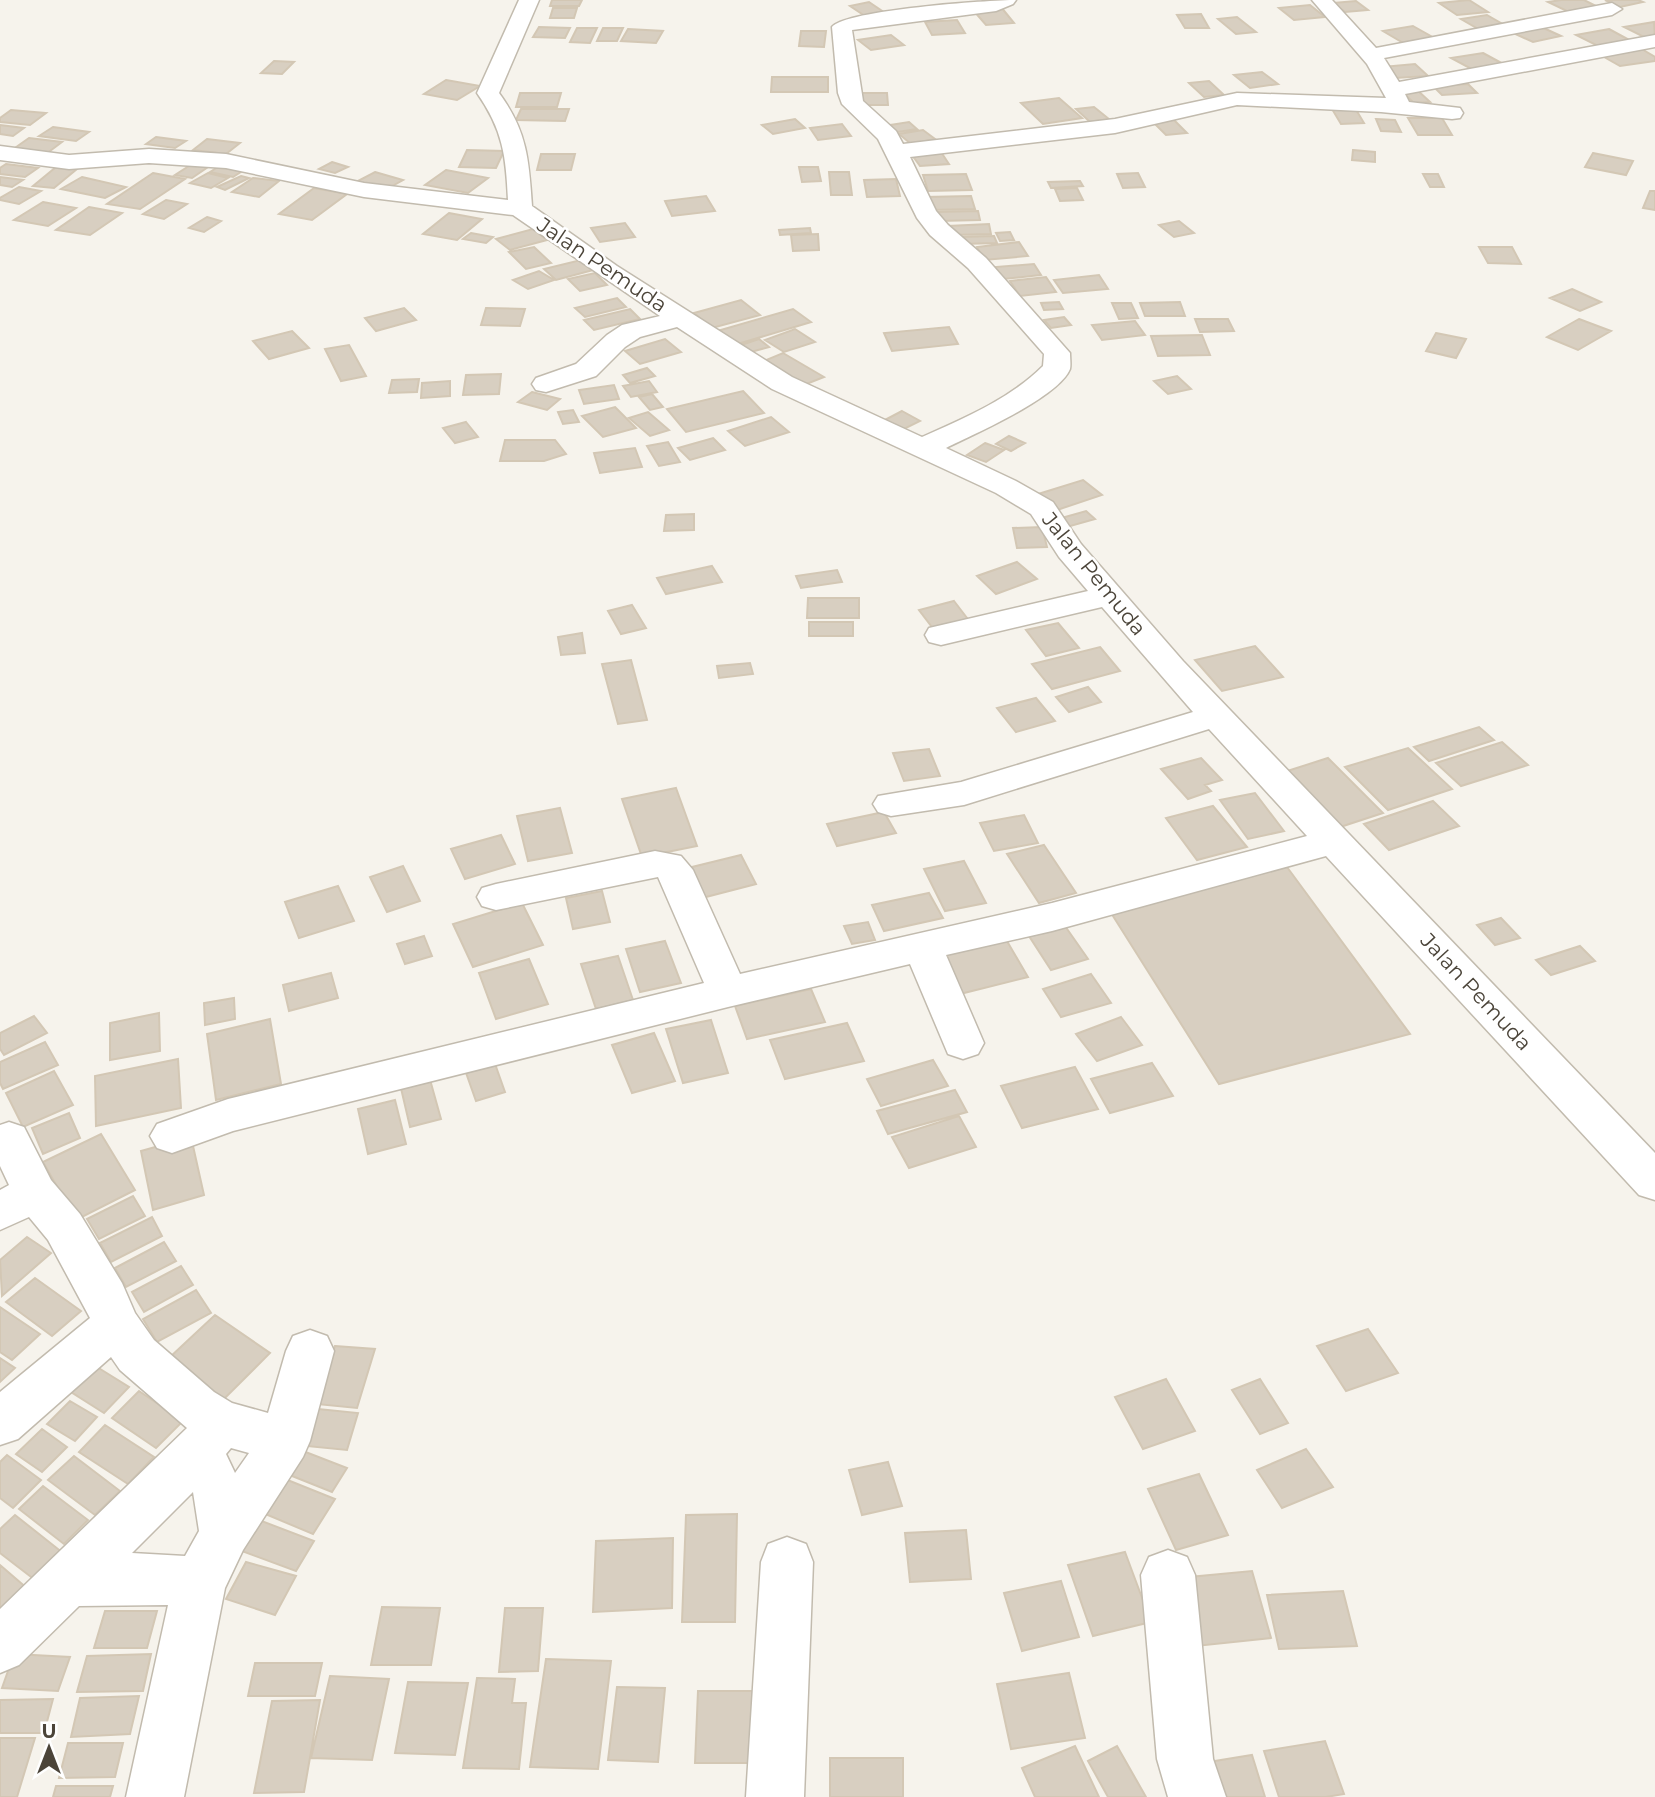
<svg xmlns="http://www.w3.org/2000/svg" width="1655" height="1797" font-family="Montserrat,sans-serif">
	<rect width="100%" height="100%" fill="#f6f3ec"/>
	<path fill="#d8cfc1" stroke="#d3c7b4" stroke-width="2" d="M552,0H582L579,6H550Z
		M1469,0L1488,12L1457,15L1439,3Z
		M1561,0H1584L1602,9L1571,13L1548,2Z
		M1605,0H1638L1643,2L1620,7Z
		M1356,1L1368,10L1345,12L1333,3Z
		M869,2L885,13L865,16L850,6Z
		M1310,5L1325,17L1294,20L1279,8Z
		M1001,7L1014,23L986,25L973,10Z
		M553,8H577L574,18H550Z
		M1201,14L1209,28H1185L1177,15Z
		M1487,15L1506,26L1480,30L1461,19Z
		M1237,17L1256,32L1236,34L1218,19Z
		M957,20L965,33L932,35L925,22Z
		M1654,22L1655,38L1648,39L1624,27Z
		M1537,25L1561,36L1533,42L1509,31Z
		M1413,26L1436,39L1405,44L1383,31Z
		M539,27L570,28L565,38L533,37Z
		M577,28H597L590,43L570,42Z
		M603,28H623L617,41H597Z
		M628,29L663,31L656,43L621,41Z
		M1609,29L1633,42L1600,47L1576,35Z
		M801,31H826L824,47L799,46Z
		M891,35L904,45L871,50L858,40Z
		M1640,48L1655,57V61L1620,66L1599,54Z
		M1483,53L1509,67L1477,72L1451,58Z
		M274,61L294,62L282,74L261,73Z
		M1415,64L1428,76L1395,78L1382,67Z
		M1262,72L1278,84L1250,88L1234,75Z
		M772,77H828V92H771Z
		M446,80L480,86L457,100L424,94Z
		M1209,81L1224,95L1204,97L1189,83Z
		M1468,84L1477,93L1442,95L1433,86Z
		M1416,89L1430,102L1414,103L1400,90Z
		M520,93H561L557,107H516Z
		M860,93H887L888,105H860Z
		M1059,98L1082,118L1043,124L1021,103Z
		M1094,107L1109,119L1090,122L1076,109Z
		M1355,108L1364,123L1341,124L1332,109Z
		M521,109H569L565,121L516,120Z
		M11,110L46,113L30,125L0,122V118Z
		M1408,118H1442L1452,135H1418Z
		M795,119L805,128L773,134L762,125Z
		M1376,119L1395,120L1401,132L1381,131Z
		M1174,120L1187,133L1166,135L1153,122Z
		M909,122L917,129L891,133L884,126Z
		M842,124L851,136L818,140L810,128Z
		M0,125L24,128L13,136L0,134Z
		M53,127L89,132L76,141L39,136Z
		M923,130L935,139L911,144L899,134Z
		M156,137L186,141L175,148L146,144Z
		M29,138L62,142L46,154L12,150Z
		M207,139L240,143L226,154L193,150Z
		M467,150L504,151L496,168L459,167Z
		M1353,150L1375,152V162L1352,160Z
		M941,152L949,164L920,166L912,155Z
		M1593,153L1633,161L1626,175L1585,167Z
		M541,154H575L571,170H537Z
		M332,162L348,167L335,173L319,169Z
		M6,164L38,168L25,177L0,174V168Z
		M192,164L208,167L192,178L175,175Z
		M221,165L244,170L233,177L210,172Z
		M56,167L77,169L54,188L33,186Z
		M799,167H818L821,181L802,182Z
		M446,170L488,178L468,193L425,185Z
		M375,172L403,180L385,190L356,182Z
		M829,172H849L852,195H831Z
		M153,173L185,179L140,209L107,204Z
		M208,173L228,178L211,188L190,183Z
		M1138,173L1145,187L1123,188L1117,174Z
		M966,174L972,190L928,191L923,175Z
		M1423,174H1438L1444,187H1430Z
		M241,176L249,178L225,190L217,187Z
		M0,177L23,180L12,187L0,185Z
		M82,177L126,187L105,198L61,189Z
		M253,178L279,181L259,197L232,192Z
		M896,179L900,196L867,197L864,180Z
		M1080,181L1083,186L1051,188L1048,182Z
		M19,187L41,191L19,204L0,200V198Z
		M314,188L347,194L312,220L279,214Z
		M1077,188L1083,200L1060,201L1055,189Z
		M1650,191H1655V210L1643,208Z
		M706,196L715,211L672,216L665,201Z
		M971,196L975,209L928,210L925,197Z
		M166,200L187,204L164,219L143,214Z
		M43,202L76,208L48,226L14,220Z
		M89,207L122,213L90,235L56,230Z
		M978,211L980,220L938,221L936,212Z
		M449,213L482,219L457,240L423,234Z
		M207,217L221,221L204,232L189,228Z
		M1179,221L1194,233L1174,237L1159,225Z
		M625,223L635,237L600,242L591,228Z
		M989,224L991,234L950,235L948,226Z
		M810,228L811,233L780,235L779,230Z
		M533,229L547,240L510,250L496,239Z
		M1010,232L1014,240L1000,241L996,233Z
		M471,233L493,237L486,243L463,239Z
		M818,234L819,250L793,251L791,235Z
		M994,236L997,243L961,244L960,237Z
		M1019,242L1028,256L984,260L977,247Z
		M534,247L551,263L526,269L509,252Z
		M1479,247H1512L1521,264L1488,263Z
		M585,259L597,269L556,280L544,269Z
		M1034,264L1041,275L1003,279L995,267Z
		M539,271L554,280L528,289L513,280Z
		M595,273L607,285L580,291L568,279Z
		M1099,275L1108,289L1063,293L1054,280Z
		M1046,277L1056,292L1020,296L1010,281Z
		M1572,289L1601,302L1580,311L1550,298Z
		M617,298L626,307L585,317L575,308Z
		M741,300L760,315L712,328L694,313Z
		M1059,302L1063,309L1044,310L1041,303Z
		M1180,302L1185,316H1145L1140,303Z
		M1112,303H1131L1138,318L1119,319Z
		M404,308L416,320L376,331L365,318Z
		M486,308L525,309L520,326L481,325Z
		M630,309L640,319L594,330L584,320Z
		M793,309L811,322L731,346L714,332Z
		M1064,317L1071,325L1051,328L1044,320Z
		M1195,319H1228L1234,331L1200,332Z
		M1579,319L1611,331L1578,350L1547,337Z
		M1135,321L1145,335L1102,340L1092,325Z
		M949,327L958,344L892,351L884,333Z
		M795,329L815,342L784,352L765,340Z
		M292,331L309,348L269,359L253,341Z
		M1436,333L1466,339L1456,358L1426,351Z
		M1202,335L1210,355L1158,356L1151,336Z
		M665,339L681,352L640,364L625,351Z
		M759,339L769,347L751,352L741,345Z
		M349,345L366,376L341,381L325,349Z
		M783,353L824,377L799,387L759,363Z
		M647,368L655,376L630,383L623,375Z
		M501,374L499,394L463,395L466,375Z
		M1177,376L1191,389L1168,394L1154,381Z
		M419,379L417,392L389,393L392,380Z
		M450,381V396L421,398L422,383Z
		M649,381L657,392L631,397L623,386Z
		M614,385L619,399L584,404L579,390Z
		M743,391L764,413L686,432L667,409Z
		M532,392L560,399L547,410L518,402Z
		M652,394L663,407L650,410L639,397Z
		M615,407L636,428L603,437L582,416Z
		M573,410L579,422L563,424L558,412Z
		M902,411L920,421L900,431L881,422Z
		M648,412L669,430L650,436L629,418Z
		M771,417L789,432L745,446L728,431Z
		M466,422L478,437L455,443L443,428Z
		M1009,436L1025,443L1011,451L996,444Z
		M713,438L725,450L690,460L678,448Z
		M505,440H555L566,454L544,461H500Z
		M668,442L680,462L659,466L647,446Z
		M985,443L1004,450L986,462L967,455Z
		M635,448L642,467L600,473L594,453Z
		M1083,480L1102,495L1054,511L1035,495Z
		M1086,511L1095,519L1067,527L1058,519Z
		M694,514V530L664,531L666,515Z
		M1042,527L1047,547L1017,548L1013,528Z
		M1017,562L1037,579L996,594L977,576Z
		M712,566L722,582L666,594L657,578Z
		M837,570L842,582L801,588L796,576Z
		M808,598H859V618H807Z
		M954,601L970,622L935,631L919,610Z
		M632,605L646,628L621,634L608,611Z
		M809,622H853V636H809Z
		M1058,623L1079,648L1046,656L1026,630Z
		M582,633L585,653L561,655L558,637Z
		M1255,646L1283,677L1222,691L1195,660Z
		M1100,647L1120,671L1052,689L1032,664Z
		M631,660L647,720L618,724L602,664Z
		M750,663L753,674L719,678L717,666Z
		M1088,687L1101,702L1069,712L1056,697Z
		M1036,698L1055,721L1016,732L997,708Z
		M1479,727L1494,740L1429,761L1414,747Z
		M1502,742L1528,765L1461,786L1436,763Z
		M1408,748L1452,789L1388,810L1345,767Z
		M929,749L940,776L904,781L893,753Z
		M1201,758L1222,780L1205,785L1211,791L1188,799L1161,769Z
		M1328,758L1383,813L1334,829L1281,773Z
		M676,788L697,846L642,857L622,799Z
		M1255,793L1284,831L1248,839L1220,800Z
		M1433,801L1459,826L1389,850L1364,824Z
		M1213,806L1247,847L1197,860L1166,818Z
		M560,808L572,853L528,861L517,816Z
		M884,812L896,833L837,846L827,824Z
		M1024,815L1038,843L994,851L980,823Z
		M501,835L515,864L465,879L451,849Z
		M1044,845L1076,893L1039,903L1007,854Z
		M741,855L756,884L702,898L688,868Z
		M964,861L986,903L945,911L924,869Z
		M1284,863L1410,1034L1219,1084L1106,905Z
		M403,866L420,901L387,912L370,877Z
		M338,886L354,921L299,938L285,902Z
		M602,891L610,922L573,929L566,898Z
		M929,893L943,918L884,931L872,905Z
		M522,903L543,945L473,967L453,924Z
		M1501,918L1520,938L1495,945L1477,925Z
		M868,922L875,940L852,944L844,926Z
		M1065,926L1088,959L1051,970L1029,936Z
		M424,936L432,956L405,964L397,944Z
		M1004,936L1028,977L956,995L934,953Z
		M665,941L681,983L640,992L626,949Z
		M1580,946L1595,961L1551,975L1536,960Z
		M618,956L633,1000L596,1009L581,964Z
		M529,959L548,1004L496,1019L479,973Z
		M331,973L338,998L289,1011L283,985Z
		M1091,974L1111,1003L1061,1017L1043,989Z
		M811,989L825,1022L747,1039L735,1006Z
		M234,998L235,1019L205,1025L204,1003Z
		M159,1013L160,1051L110,1060V1023Z
		M34,1016L47,1033L4,1055L0,1049V1033Z
		M1121,1017L1142,1045L1097,1061L1076,1034Z
		M270,1019L281,1084L216,1100L207,1034Z
		M711,1020L728,1073L683,1083L666,1029Z
		M847,1023L864,1061L785,1079L770,1040Z
		M654,1033L675,1081L632,1093L612,1045Z
		M45,1042L58,1065L3,1089L0,1083V1062Z
		M178,1059L181,1108L96,1126L95,1076Z
		M933,1060L948,1086L881,1106L867,1079Z
		M494,1061L505,1092L476,1101L465,1070Z
		M1152,1063L1173,1096L1110,1113L1091,1079Z
		M1075,1067L1098,1109L1022,1128L1001,1086Z
		M54,1071L73,1105L23,1127L6,1093Z
		M429,1076L441,1119L410,1127L400,1084Z
		M955,1090L967,1112L888,1134L877,1111Z
		M395,1100L406,1144L368,1154L358,1109Z
		M69,1113L80,1138L43,1154L32,1128Z
		M959,1116L976,1147L909,1168L892,1137Z
		M101,1134L135,1190L76,1220L43,1162Z
		M191,1137L204,1195L153,1210L141,1151Z
		M133,1196L145,1216L99,1239L87,1219Z
		M152,1217L162,1236L111,1262L100,1243Z
		M27,1237L51,1253L2,1296L0,1260Z
		M164,1242L176,1261L126,1287L115,1268Z
		M181,1266L193,1285L144,1312L132,1292Z
		M35,1278L81,1311L52,1336L6,1302Z
		M196,1290L211,1313L157,1342L143,1319Z
		M0,1307L40,1334L12,1360L0,1352Z
		M215,1315L270,1353L224,1399L168,1359Z
		M1368,1329L1398,1373L1346,1391L1317,1346Z
		M335,1346L375,1349L357,1408L316,1404Z
		M0,1358L15,1368L0,1382Z
		M97,1367L129,1387L104,1413L71,1392Z
		M1166,1379L1195,1431L1143,1449L1115,1397Z
		M1260,1379L1288,1423L1260,1434L1232,1390Z
		M139,1391L183,1421L156,1448L112,1418Z
		M70,1401L97,1417L75,1441L47,1424Z
		M318,1409L358,1413L347,1450L306,1446Z
		M105,1425L154,1457L128,1484L79,1452Z
		M42,1429L67,1447L42,1472L16,1454Z
		M1306,1449L1333,1487L1282,1508L1257,1470Z
		M303,1451L347,1468L332,1492L287,1474Z
		M7,1455L41,1480L13,1508L0,1498V1462Z
		M74,1456L120,1491L95,1515L48,1480Z
		M888,1462L902,1506L862,1515L849,1470Z
		M1199,1474L1228,1535L1176,1550L1148,1489Z
		M285,1479L335,1499L313,1534L263,1513Z
		M43,1486L88,1520L64,1544L19,1509Z
		M737,1514L735,1622H682L686,1515Z
		M15,1515L63,1553L35,1580L0,1553V1529Z
		M251,1517L314,1541L296,1571L231,1547Z
		M966,1530L971,1579L910,1582L905,1533Z
		M673,1538L672,1608L593,1612L596,1541Z
		M1125,1552L1151,1622L1093,1636L1068,1565Z
		M246,1562L296,1576L275,1615L226,1599Z
		M0,1565L29,1590L0,1612Z
		M1252,1571L1271,1638L1196,1646L1179,1578Z
		M1061,1581L1079,1637L1022,1651L1004,1593Z
		M1343,1591L1357,1646L1279,1649L1267,1595Z
		M382,1607L440,1608L431,1665H371Z
		M505,1608H543L538,1671L499,1672Z
		M105,1611H157L147,1648H94Z
		M14,1654L70,1657L58,1691L2,1688Z
		M151,1654L143,1691L77,1692L87,1656Z
		M546,1659L611,1661L598,1769L530,1767Z
		M255,1663H322L315,1696H248Z
		M1069,1673L1085,1738L1011,1749L997,1684Z
		M330,1676L389,1679L372,1760L311,1758Z
		M477,1678L515,1679L512,1703H526L519,1769L463,1768Z
		M408,1682L468,1683L455,1755L395,1753Z
		M617,1687L665,1688L658,1762L608,1760Z
		M698,1691H753L751,1763H695Z
		M139,1696L130,1734L71,1737L80,1698Z
		M53,1699L44,1733H0V1700Z
		M320,1700L304,1792L254,1793L272,1701Z
		M0,1738H35L17,1797H0Z
		M1325,1741L1344,1794L1326,1797H1279L1264,1751Z
		M68,1743H123L115,1777L59,1778Z
		M1075,1746L1099,1797H1035L1022,1768Z
		M1117,1746L1146,1797H1108L1088,1761Z
		M1252,1755L1265,1797H1205L1196,1764Z
		M830,1758H903V1797H830Z
		M56,1786H113L110,1797H53Z"/>
	<g fill="none" stroke-linecap="round" stroke-linejoin="round">
		<defs>
			<path id="minor" d="M519,0H539L499,93C527,131 529,160 532,206L617,266L792,377L922,437C965,418 1010,399 1043,366L1044,354L968,268L930,235L917,218L878,139L842,104L838,93L832,27C845,10 989,0 1016,0L1013,4L996,11L852,30L863,101L896,131L903,144L1115,119L1237,93L1386,98L1367,64L1312,0H1332L1376,48L1612,3L1622,9L1612,15L1384,58L1399,82L1655,35V47L1405,94L1409,102L1460,108L1463,113L1460,118L1452,119L1381,112L1237,105L1115,133L910,157L936,211L948,225L986,258L1070,353C1070,358 1071,365 1070,369C1059,397 973,435 946,448L1016,481L1053,502L1081,544L1183,661L1655,1153V1200L1639,1195L1326,856L1052,931L946,955L984,1043L978,1054L963,1059L948,1054L910,964L728,1007L233,1131L172,1153L157,1148L150,1136L157,1124L228,1099L704,983L658,877L496,910L482,906L477,897L482,888L496,884L655,851L681,856L693,870L740,974L1052,903L1307,836L1209,729L964,805L891,816L878,812L873,804L878,796L961,782L1193,712L1102,607L941,645L929,642L925,635L929,628L1088,591L1059,557L1031,514L996,493L772,389L677,327L640,337L625,347L596,376L546,392L536,390L532,384L536,378L576,364L607,335L622,325L660,316L513,215L364,197L226,168L149,163L69,169L0,160V146L69,155L149,149L226,154L364,183L508,200C506,156 503,130 477,93Z
				M9,1122L24,1127L51,1180L80,1214L122,1283L135,1313L154,1340L214,1392L232,1403L268,1413L286,1351L293,1336L310,1330L327,1336L334,1351L310,1441L303,1457L243,1550L225,1588L184,1797H126L168,1605L79,1606L19,1665L0,1673V1609L187,1428L120,1370L111,1357L18,1439L0,1445V1392L90,1318L48,1240L29,1217L0,1230V1190L9,1185L0,1166V1125ZM231,1448L249,1453L235,1473L226,1454ZM193,1492L199,1531L185,1556L132,1553Z
				M787,1537L806,1544L813,1562L804,1797H746L761,1562L768,1544Z
				M1168,1550L1187,1557L1195,1575L1213,1759L1226,1797H1168L1157,1759L1141,1575L1149,1557Z"/>
		</defs>
		<use href="#minor" stroke="#c2bbae" stroke-width="3"/>
		<use href="#minor" fill="#fff" fill-rule="evenodd"/>
	</g>
	<g text-anchor="middle" stroke-width="5" stroke-linejoin="round" paint-order="stroke">
		<g font-size="21" fill="#4b4439" stroke="#fff">
			<text transform="translate(602 265) rotate(34)" y="7">Jalan Pemuda</text>
			<text transform="translate(1094 574) rotate(51)" y="7">Jalan Pemuda</text>
			<text transform="translate(1476 992) rotate(47)" y="7">Jalan Pemuda</text>
		</g>
	</g>
	<g transform="translate(49 1748)" stroke="#ffffff" stroke-width="5" paint-order="stroke">
	<path d="M0-5L12 26L0 18L-12 26Z" fill="#4b4439"/>
	<text y="-10" font-size="19" font-weight="bold" text-anchor="middle" fill="#4b4439">U</text>
	</g>
</svg>
